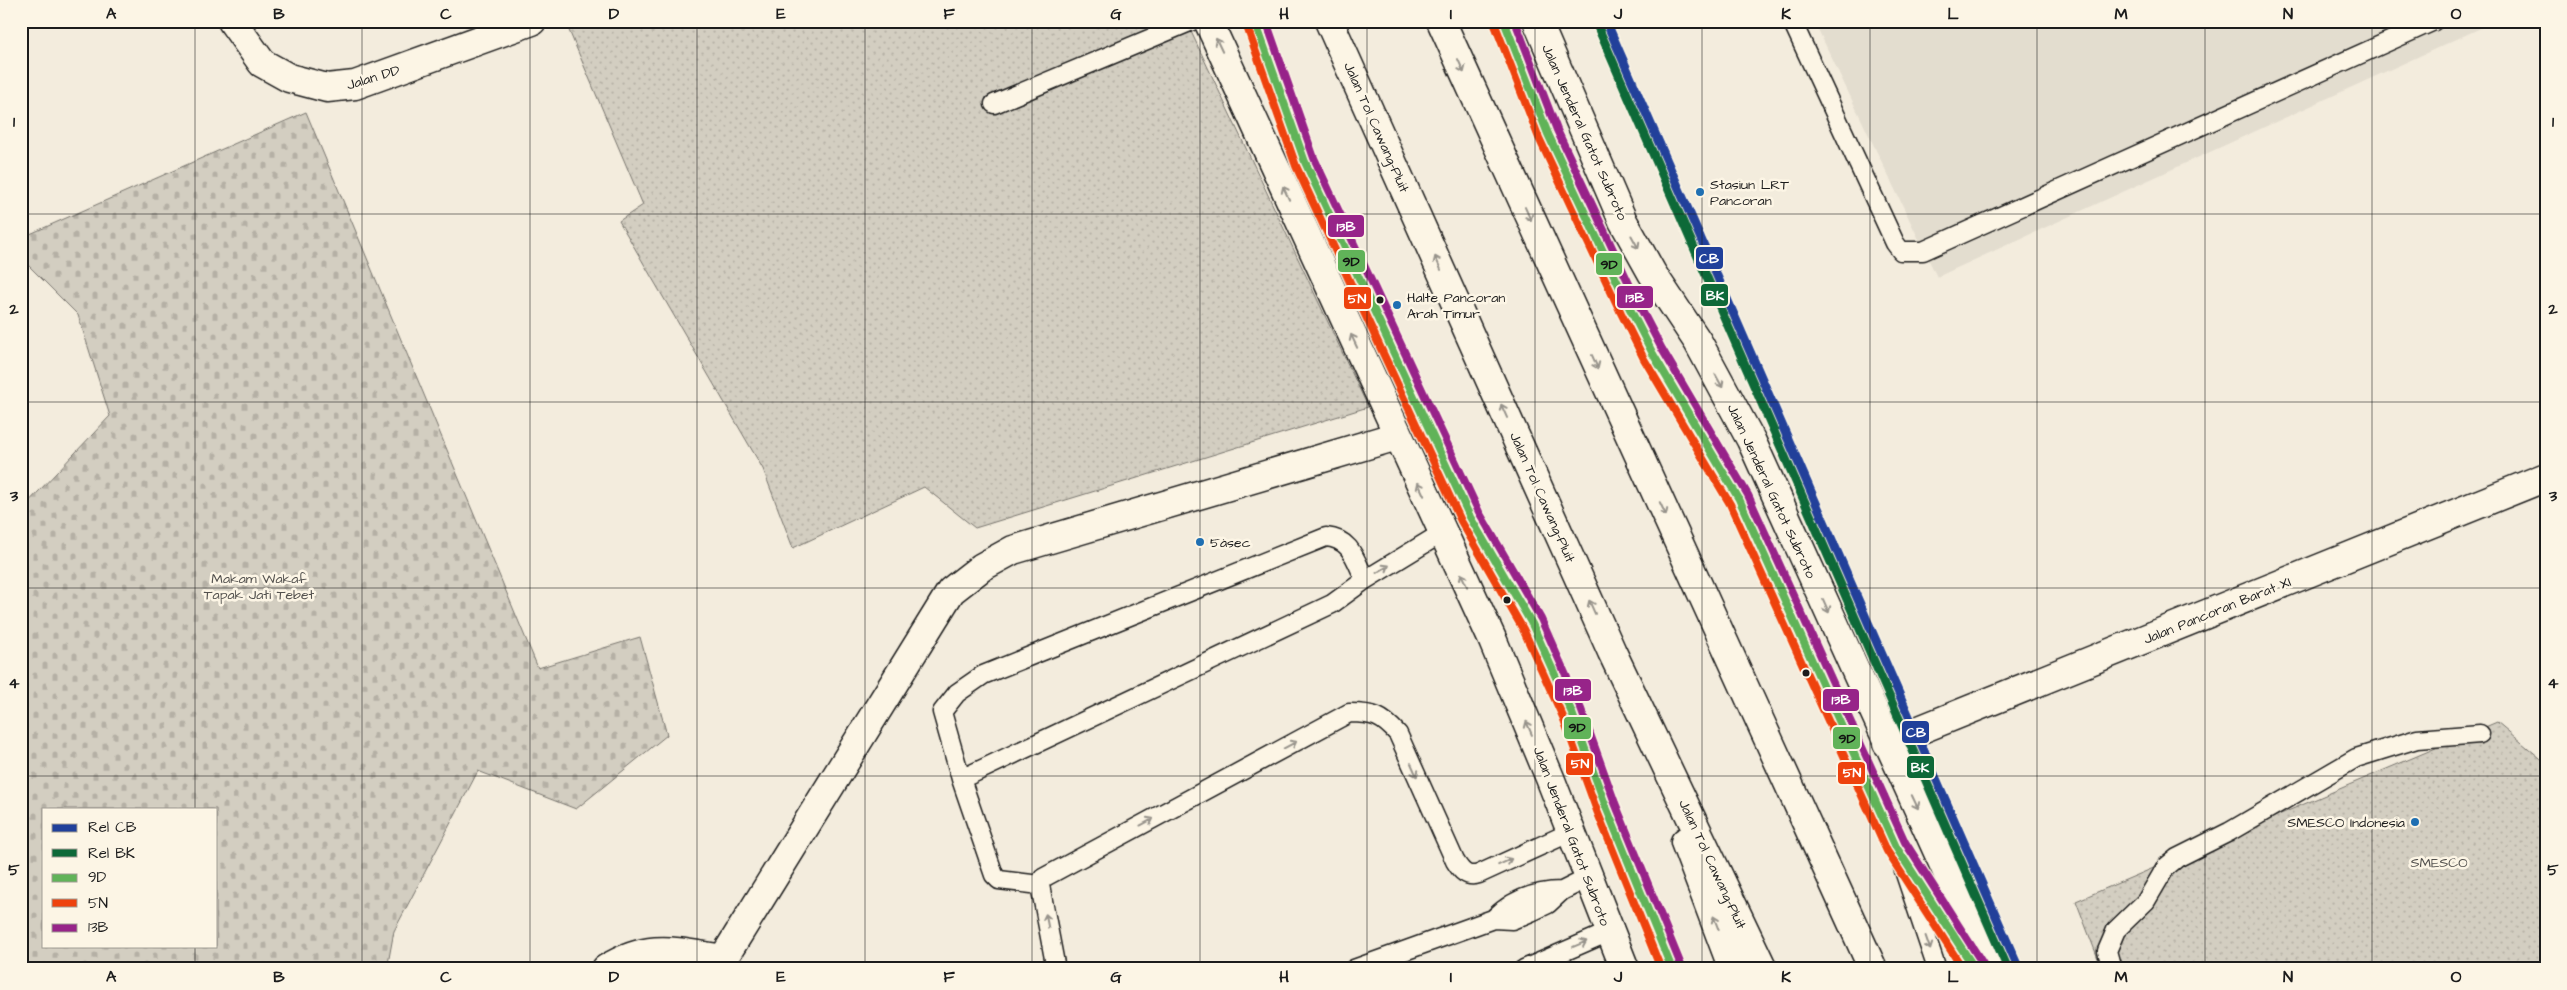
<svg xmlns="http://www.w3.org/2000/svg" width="2567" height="990" font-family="'Architects Daughter',sans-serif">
	<defs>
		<pattern id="grass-dots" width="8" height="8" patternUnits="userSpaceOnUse" patternTransform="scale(1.25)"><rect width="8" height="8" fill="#d3cec1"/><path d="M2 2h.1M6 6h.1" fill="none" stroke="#b5b0a5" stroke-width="1.8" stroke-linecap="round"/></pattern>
		<pattern id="cemetery-stones" width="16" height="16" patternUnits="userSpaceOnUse" patternTransform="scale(1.25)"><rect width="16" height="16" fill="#d3cec1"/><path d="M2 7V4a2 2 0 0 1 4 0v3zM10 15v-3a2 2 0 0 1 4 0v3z" fill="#b5b0a5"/></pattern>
	</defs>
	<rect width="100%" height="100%" fill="#f3ecdd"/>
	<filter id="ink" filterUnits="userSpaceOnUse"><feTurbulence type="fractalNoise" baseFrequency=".02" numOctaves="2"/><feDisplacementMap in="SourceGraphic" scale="10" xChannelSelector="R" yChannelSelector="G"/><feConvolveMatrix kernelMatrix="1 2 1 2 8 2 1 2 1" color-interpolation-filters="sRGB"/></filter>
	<g filter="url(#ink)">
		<path fill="#e3ddcf" d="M1814,21H2496L1937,277Z"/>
		<path fill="url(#grass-dots)" stroke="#78756e" d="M565,21H1186L1368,407L975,528L924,487L793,548L763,469L619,221L643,205Z
			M2497,722L2546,763V969H2102L2076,901Z"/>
		<path fill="url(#cemetery-stones)" stroke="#78756e" fill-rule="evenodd" d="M306,112L538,668L640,637L667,735L576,809L478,771L394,931L387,969H21V510L110,416L78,315L21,258V238ZM44,809H216V946H44Z"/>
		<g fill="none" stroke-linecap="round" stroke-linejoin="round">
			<defs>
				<path id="lane" d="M1255,21L1305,162L1470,517L1532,624L1572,713L1606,807L1672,969
					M1504,21L1548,134L1630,309L1653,354L1739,499L1896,847L1937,969
					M1792,21L1895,243L1901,251H1923L2434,21
					M994,104L1192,21
					M961,779L942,712L957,693L983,675L1326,537C1351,539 1355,559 1365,580
					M1911,870L1975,969
					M1040,885L999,880L994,875L961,779L1332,604L1365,580L1442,533
					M1493,919C1512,900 1535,891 1562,891
					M1056,969L1040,885L1043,878L1349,713C1374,713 1382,716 1398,734L1455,861C1461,871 1467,878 1479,874L1571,832
					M1354,969L1493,919L1512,920L1531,912L1548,904L1562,891L1588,878
					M1524,969L1609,932
					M2112,969L2107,951L2116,930L2146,901L2166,867L2177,858L2229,832L2356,758L2417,739L2480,734"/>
				<path id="street" d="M232,21L262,63L289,78L327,88L355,85L532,21
					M1887,743L2546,477
					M606,969C650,942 675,952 723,959
					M725,969L723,959L951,591L982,567L1013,550L1397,436"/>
				<path id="highway" d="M1208,21L1493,641L1550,778L1625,969
					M1329,21L1612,652L1763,969
					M1441,21L1873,969
					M1537,21L1623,221L1652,273L1698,342L1751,440L1991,969
					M1685,842L1733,969"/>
			</defs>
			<use href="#lane" stroke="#1c1c1c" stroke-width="21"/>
			<use href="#street" stroke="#1c1c1c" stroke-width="31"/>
			<use href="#highway" stroke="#1c1c1c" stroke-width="31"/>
			<use href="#lane" stroke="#fcf5e5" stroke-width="18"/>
			<use href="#street" stroke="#fcf5e5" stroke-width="28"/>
			<use href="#highway" stroke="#fcf5e5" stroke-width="28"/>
			<defs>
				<path id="bus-1" d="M1255,21L1305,162L1470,517L1532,624L1572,713L1606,807L1672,969
					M1504,21L1548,134L1630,309L1653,354L1739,499L1896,847L1975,969"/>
				<path id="bus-2" d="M1246,24L1296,166L1461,521L1523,629L1563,717L1597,811L1661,969
					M1495,25L1539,138L1621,313L1644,359L1730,504L1887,851L1963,969"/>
				<path id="bus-3" d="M1266,21L1314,158L1479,512L1541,619L1581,709L1615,803L1681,965
					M1515,21L1557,130L1639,305L1662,349L1748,495L1905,842L1983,964"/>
			</defs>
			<use href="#bus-1" stroke="#fcf5e5" stroke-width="11"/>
			<use href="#bus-2" stroke="#fcf5e5" stroke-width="11"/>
			<use href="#bus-3" stroke="#fcf5e5" stroke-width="11"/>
			<use href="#bus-1" stroke="#61b359" stroke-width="8"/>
			<use href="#bus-2" stroke="#ee420d" stroke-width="8"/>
			<use href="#bus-3" stroke="#972489" stroke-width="8"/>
			<defs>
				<path id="rail-1" d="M1606,21L2019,969"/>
				<path id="rail-2" d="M1597,25L2008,969"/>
			</defs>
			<use href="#rail-1" stroke="#fcf5e5" stroke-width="12"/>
			<use href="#rail-2" stroke="#fcf5e5" stroke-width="12"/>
			<use href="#rail-1" stroke="#20409a" stroke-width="9"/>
			<use href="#rail-2" stroke="#0e6938" stroke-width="9"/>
		</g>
		<defs><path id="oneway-shaft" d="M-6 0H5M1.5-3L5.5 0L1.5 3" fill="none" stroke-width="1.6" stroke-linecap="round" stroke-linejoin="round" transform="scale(1.25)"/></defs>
		<g stroke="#97938b">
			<use href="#oneway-shaft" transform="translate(1219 45) rotate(-115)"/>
			<use href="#oneway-shaft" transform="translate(1461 66) rotate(66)"/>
			<use href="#oneway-shaft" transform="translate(1286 193) rotate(-115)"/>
			<use href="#oneway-shaft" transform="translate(1528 214) rotate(66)"/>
			<use href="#oneway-shaft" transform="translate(1635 242) rotate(61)"/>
			<use href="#oneway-shaft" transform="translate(1438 263) rotate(-114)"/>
			<use href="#oneway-shaft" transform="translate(1354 341) rotate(-115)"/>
			<use href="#oneway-shaft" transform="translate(1595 362) rotate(66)"/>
			<use href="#oneway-shaft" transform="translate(1719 381) rotate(61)"/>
			<use href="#oneway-shaft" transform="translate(1504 411) rotate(-114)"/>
			<use href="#oneway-shaft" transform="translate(1421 489) rotate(-115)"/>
			<use href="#oneway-shaft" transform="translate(1663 509) rotate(65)"/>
			<use href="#oneway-shaft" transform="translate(1383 569) rotate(-31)"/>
			<use href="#oneway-shaft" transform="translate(1464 580) rotate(-115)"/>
			<use href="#oneway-shaft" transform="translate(1826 606) rotate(66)"/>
			<use href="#oneway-shaft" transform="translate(1592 607) rotate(-114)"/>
			<use href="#oneway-shaft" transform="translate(1529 728) rotate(-113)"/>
			<use href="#oneway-shaft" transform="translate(1290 745) rotate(-28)"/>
			<use href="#oneway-shaft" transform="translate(1414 770) rotate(66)"/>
			<use href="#oneway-shaft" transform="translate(1915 802) rotate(65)"/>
			<use href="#oneway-shaft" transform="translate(1147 822) rotate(-28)"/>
			<use href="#oneway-shaft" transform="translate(1505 862) rotate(-25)"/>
			<use href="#oneway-shaft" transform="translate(1047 921) rotate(-101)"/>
			<use href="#oneway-shaft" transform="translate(1716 923) rotate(-111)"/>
			<use href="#oneway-shaft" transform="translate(1928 943) rotate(71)"/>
			<use href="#oneway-shaft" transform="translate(1580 944) rotate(-23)"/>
		</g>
	</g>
	<path fill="none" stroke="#1c1c1c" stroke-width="1" stroke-opacity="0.55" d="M195,21V809M362,21V969M530,21V969M697,21V969M865,21V969M1032,21V969M1200,21V969M1367,21V969M1535,21V969M1702,21V969M1870,21V969M2037,21V969M2205,21V969M2372,21V969M21,214H2546M21,402H2546M21,588H2546M21,776H2546M195,946V969"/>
	<g fill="#1f6fb2" stroke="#fcf5e5" stroke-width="2">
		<circle cx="1700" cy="192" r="5"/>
		<circle cx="1397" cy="305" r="5"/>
		<circle cx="1200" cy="542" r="5"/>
		<circle cx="2415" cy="822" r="5"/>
	</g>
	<g fill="#1c1c1c" stroke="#fcf5e5" stroke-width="2">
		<circle cx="1380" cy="300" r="4.5"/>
		<circle cx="1507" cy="600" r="4.5"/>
		<circle cx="1806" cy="673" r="4.5"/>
	</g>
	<g text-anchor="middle" stroke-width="5" stroke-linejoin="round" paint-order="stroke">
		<g font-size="14" fill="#1c1c1c" stroke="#fcf5e5">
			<text transform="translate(373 77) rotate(-17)" y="5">Jalan DD</text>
			<text transform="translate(1377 127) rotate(66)" y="5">Jalan Tol Cawang–Pluit</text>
			<text transform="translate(1585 132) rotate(66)" y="5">Jalan Jenderal Gatot Subroto</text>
			<text transform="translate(1772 491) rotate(65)" y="5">Jalan Jenderal Gatot Subroto</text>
			<text transform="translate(1543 497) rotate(66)" y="5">Jalan Tol Cawang–Pluit</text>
			<text transform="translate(2217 610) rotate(-22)" y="5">Jalan Pancoran Barat XI</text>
			<text transform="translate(1572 836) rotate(69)" y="5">Jalan Jenderal Gatot Subroto</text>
			<text transform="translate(1713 864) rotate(65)" y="5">Jalan Tol Cawang–Pluit</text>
		</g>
		<g font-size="14" fill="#1c1c1c" stroke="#fcf5e5" text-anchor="start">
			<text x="1710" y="189">Stasiun LRT<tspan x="1710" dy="16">Pancoran</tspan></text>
			<text x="1407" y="302">Halte Pancoran<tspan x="1407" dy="16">Arah Timur</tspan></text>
			<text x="1210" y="547">5àsec</text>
			<text x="2405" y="827" text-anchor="end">SMESCO Indonesia</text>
		</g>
		<g font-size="14" fill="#53514e" stroke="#fcf5e5">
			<text x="259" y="583">Makam Wakaf<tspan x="259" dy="16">Tapak Jati Tebet</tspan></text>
			<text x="2439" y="867">SMESCO</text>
		</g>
	</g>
	<g stroke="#fcf5e5" stroke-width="2">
		<rect x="1327" y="214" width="38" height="24" rx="5" fill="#972489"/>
		<rect x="1695" y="246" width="29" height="24" rx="5" fill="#20409a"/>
		<rect x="1337" y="249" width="29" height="24" rx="5" fill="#61b359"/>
		<rect x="1595" y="252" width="28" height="24" rx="5" fill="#61b359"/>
		<rect x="1700" y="283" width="29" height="24" rx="5" fill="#0e6938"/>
		<rect x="1616" y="285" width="38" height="24" rx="5" fill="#972489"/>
		<rect x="1343" y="286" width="29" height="24" rx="5" fill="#ee420d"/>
		<rect x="1554" y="678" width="38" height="24" rx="5" fill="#972489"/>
		<rect x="1822" y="688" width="38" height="24" rx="5" fill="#972489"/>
		<rect x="1563" y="716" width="29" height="24" rx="5" fill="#61b359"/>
		<rect x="1901" y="720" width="29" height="24" rx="5" fill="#20409a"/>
		<rect x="1832" y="726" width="29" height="24" rx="5" fill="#61b359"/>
		<rect x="1565" y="752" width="29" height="24" rx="5" fill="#ee420d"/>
		<rect x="1906" y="755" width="29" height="24" rx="5" fill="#0e6938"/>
		<rect x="1837" y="761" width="29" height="24" rx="5" fill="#ee420d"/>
	</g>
	<g font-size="14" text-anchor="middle" font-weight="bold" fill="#fff">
		<text x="1346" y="231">13B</text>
		<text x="1709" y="263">CB</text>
		<text x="1715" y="300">BK</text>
		<text x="1635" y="302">13B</text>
		<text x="1357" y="303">5N</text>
		<text x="1573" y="695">13B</text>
		<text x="1841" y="704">13B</text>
		<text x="1916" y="737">CB</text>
		<text x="1580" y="768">5N</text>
		<text x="1920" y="772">BK</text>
		<text x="1852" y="777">5N</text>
	</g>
	<g font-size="14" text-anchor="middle" font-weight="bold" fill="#111">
		<text x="1351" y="266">9D</text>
		<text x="1609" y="269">9D</text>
		<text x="1577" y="732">9D</text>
		<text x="1847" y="743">9D</text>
	</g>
	<rect width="2567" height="990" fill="none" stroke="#fcf5e5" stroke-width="55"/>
	<rect x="42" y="808" width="175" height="140" fill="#fcf5e5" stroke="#a29e95"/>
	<rect x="52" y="824" width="25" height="8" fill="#20409a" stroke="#a29e95"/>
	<text x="88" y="832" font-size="15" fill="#1c1c1c">Rel CB</text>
	<rect x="52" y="849" width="25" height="8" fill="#0e6938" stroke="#a29e95"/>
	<text x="88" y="858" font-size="15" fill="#1c1c1c">Rel BK</text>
	<rect x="52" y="874" width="25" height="8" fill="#61b359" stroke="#a29e95"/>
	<text x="88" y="882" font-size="15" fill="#1c1c1c">9D</text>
	<rect x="52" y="899" width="25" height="8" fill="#ee420d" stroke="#a29e95"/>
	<text x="88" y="908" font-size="15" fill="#1c1c1c">5N</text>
	<rect x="52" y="924" width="25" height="8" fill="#972489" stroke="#a29e95"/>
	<text x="88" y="932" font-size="15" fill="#1c1c1c">13B</text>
	<rect x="28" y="28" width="2512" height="934" fill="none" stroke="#1c1c1c" stroke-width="2"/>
	<g font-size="16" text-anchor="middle" font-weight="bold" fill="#1c1c1c">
		<text x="111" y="19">A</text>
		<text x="279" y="19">B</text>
		<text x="446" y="19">C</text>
		<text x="614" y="19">D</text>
		<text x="781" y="19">E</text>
		<text x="949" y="19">F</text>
		<text x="1116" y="19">G</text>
		<text x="1284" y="19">H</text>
		<text x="1451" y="19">I</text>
		<text x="1618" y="19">J</text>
		<text x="1786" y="19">K</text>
		<text x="1953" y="19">L</text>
		<text x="2121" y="19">M</text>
		<text x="2288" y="19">N</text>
		<text x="2456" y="19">O</text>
		<text x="14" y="127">1</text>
		<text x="2553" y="127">1</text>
		<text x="14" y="314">2</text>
		<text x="2553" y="314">2</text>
		<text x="14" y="501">3</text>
		<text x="2553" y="501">3</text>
		<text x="14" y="688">4</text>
		<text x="2553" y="688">4</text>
		<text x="14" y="875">5</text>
		<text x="2553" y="875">5</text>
		<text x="111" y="982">A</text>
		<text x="279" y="982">B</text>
		<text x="446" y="982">C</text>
		<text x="614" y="982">D</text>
		<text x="781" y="982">E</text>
		<text x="949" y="982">F</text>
		<text x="1116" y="982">G</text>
		<text x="1284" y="982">H</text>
		<text x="1451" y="982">I</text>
		<text x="1618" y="982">J</text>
		<text x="1786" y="982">K</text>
		<text x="1953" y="982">L</text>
		<text x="2121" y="982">M</text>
		<text x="2288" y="982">N</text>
		<text x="2456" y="982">O</text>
	</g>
</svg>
